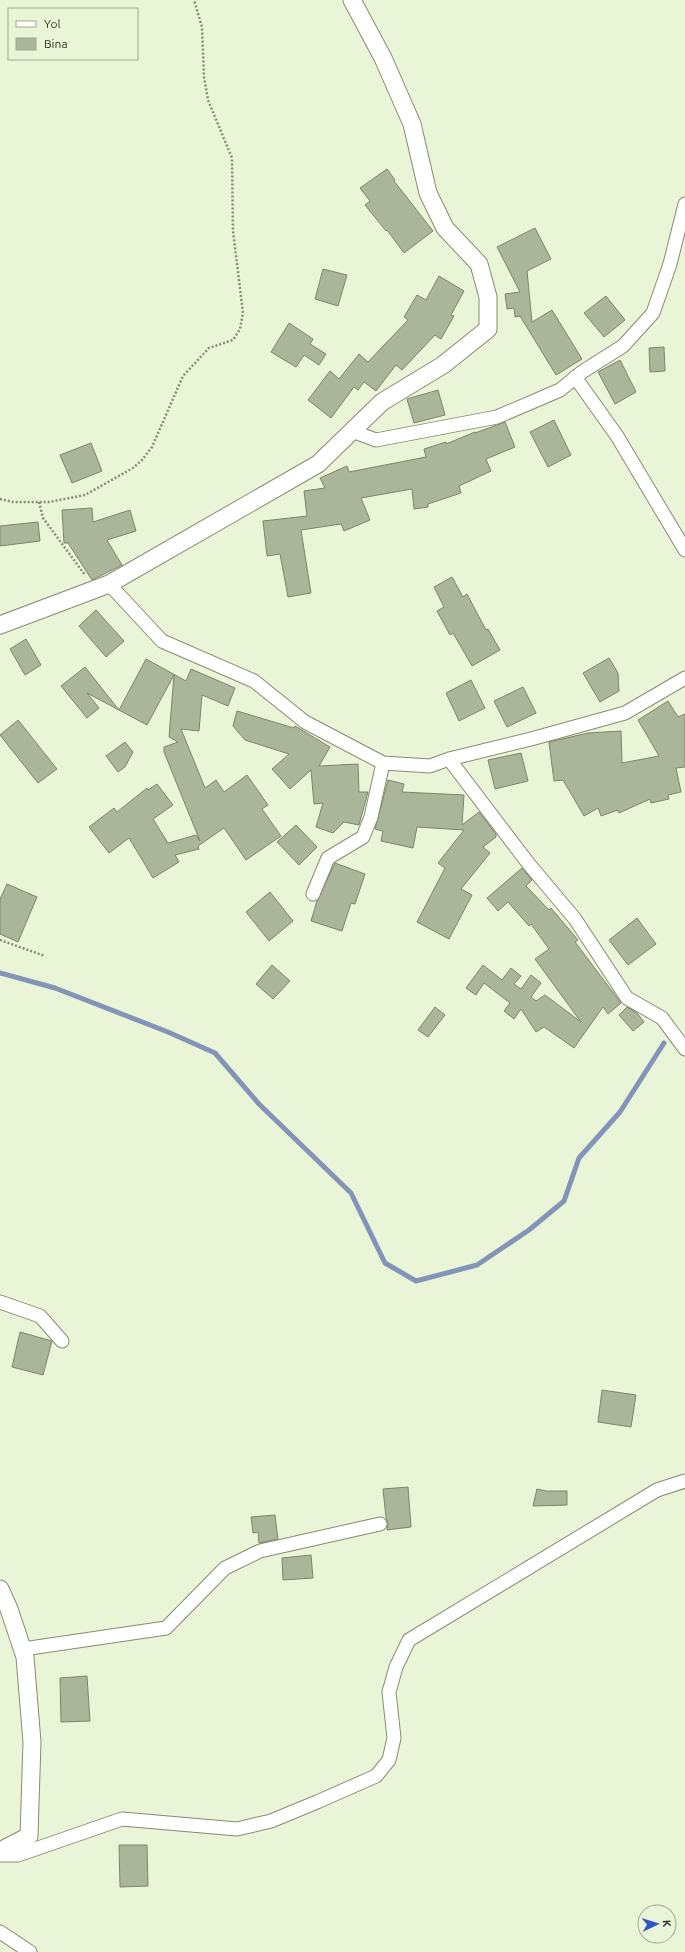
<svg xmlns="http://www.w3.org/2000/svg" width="685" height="1952" font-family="Ubuntu,sans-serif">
	<rect width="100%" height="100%" fill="#eaf5d8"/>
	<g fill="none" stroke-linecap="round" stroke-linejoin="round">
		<path stroke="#8295b8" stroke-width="5" d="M0,973L55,988L168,1032L215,1053L259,1104L351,1193L385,1263L416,1281L477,1265L529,1230L564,1201L579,1158L620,1112L664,1043"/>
	</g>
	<path fill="#aab599" stroke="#7a856b" d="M387,169L395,180L394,181L433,231L404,253L387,230L386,231L365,205L370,201L360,188Z
		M535,228L551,259L527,271L532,322L552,310L582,359L556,375L520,316L515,317L514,308L507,309L505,294L520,292L497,247Z
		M323,269L347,275L338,306L315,299Z
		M439,276L464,291L451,315L454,316L441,339L435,335L402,370L396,365L376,391L364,382L358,390L354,387L331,418L308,400L330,371L339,379L359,354L368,362L408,320L404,317L417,295L426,300Z
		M606,296L625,320L604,337L584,313Z
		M289,323L313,339L310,344L326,354L319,365L304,355L296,367L271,352Z
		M664,347L665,371L650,372L649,348Z
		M620,360L636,392L615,404L598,372Z
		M438,390L445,415L414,423L407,399Z
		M554,420L571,455L548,467L530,432Z
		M505,422L515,447L486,459L491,471L459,486L461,493L428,504V507L414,509L412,489L361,498L370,520L344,531L341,524L301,530L311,593L288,597L280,554L267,556L263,521L307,516L304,491L325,488L320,478L347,466L349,472L426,457L424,449L446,442V444L475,432V433Z
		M91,443L102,471L72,483L60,455Z
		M92,508L93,522L130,510L136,531L107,540L122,565L92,580L68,543H64L62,510Z
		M38,522L40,541L0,546V526Z
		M452,577L463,597L467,594L486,630L488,629L500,650L472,666L453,633L450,635L437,611L444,607L434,587Z
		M96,610L124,641L106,657L79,626Z
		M26,639L41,665L25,675L10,649Z
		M609,658L618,673L619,691L600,702L583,673Z
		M146,659L186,681L191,669L235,688L228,706L202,695L199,731L181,729L205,788L216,780L224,792L247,775L268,805L262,809L281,836L246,860L224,828L198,846L199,849L175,855L179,862L153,878L129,838L109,853L89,827L114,808L117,812L147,788L148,790L157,784L173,805L153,819L168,843L196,835L200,841L164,752V747L178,742L169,737L174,675L147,725L87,693L99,708L87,718L61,686L85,667L119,710Z
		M471,680L485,708L459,721L446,693Z
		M523,687L536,713L507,727L494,701Z
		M668,701L678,717L685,714V767L676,768L681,792L668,795L669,799L651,803L650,799L619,813L618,810L601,816L598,808L584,816L563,780L554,781L549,742L588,733L621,731L622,763L659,756L638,720Z
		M237,711L294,728L295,726L330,747L319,766L358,764L359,792H368L359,825L344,822L333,833L316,827L323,803L314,804L311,770L290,789L272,769L289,754L245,740L233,726Z
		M18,720L57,769L38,783L0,735Z
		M125,742L133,752L125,767L118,772L106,756Z
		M521,753L528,781L495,789L488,760Z
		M388,780L404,784L402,792L464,795L462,825L479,812L496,834V837L483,847L490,853L461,889L472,895L449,939L417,922L445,868L438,863L464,830L417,827L413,848L381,841L383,831L375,829Z
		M296,825L317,847L299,865L277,842Z
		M335,863L365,874L355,904L351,903L342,931L311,921L317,901Z
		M522,868L532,880L526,886L549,910L551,908L578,940L575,942L621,1003L608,1014L603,1007L574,1048L544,1027L536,1032L521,1009L514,1019L504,1011L510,1003L484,983L476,995L466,988L483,965L502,980L511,968L521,976L514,984L521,989L531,975L541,983L531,997L536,1001L545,995L581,1022L535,959L549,949L531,924L529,926L508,902L498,911L487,898Z
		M7,884L37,897L18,942L0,934V899Z
		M270,892L293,921L269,941L246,912Z
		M637,918L656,944L628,965L609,940Z
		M272,965L290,981L273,999L256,984Z
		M435,1007L445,1015L428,1037L418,1030Z
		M627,1007L637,1013L644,1022L633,1031L619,1015Z
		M20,1332L52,1341L43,1375L12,1367Z
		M602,1390L636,1395L631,1427L598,1422Z
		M408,1487L411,1527L387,1530L388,1523L386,1518L383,1489Z
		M537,1489L546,1491H567V1505L533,1506Z
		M275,1515L278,1539L259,1543L258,1532L253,1533L251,1517Z
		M311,1555L313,1578L283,1580L282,1558Z
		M87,1676L90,1721L61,1722L60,1678Z
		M119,1845H147L148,1886L120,1887Z"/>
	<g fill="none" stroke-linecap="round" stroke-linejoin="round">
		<defs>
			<path id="minor" d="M575,377L617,436L685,550
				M352,431L376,440L497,417L560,390L582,372L623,346L653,313L670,264L685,204
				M109,584L162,641L254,681L305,722L383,763L430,766L449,759L531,739L625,713L685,678
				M449,759L528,863L575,919L627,998L662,1018L685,1049
				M313,894L328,858L363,837L371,817L383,763
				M0,1302L40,1316L62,1341
				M23,1649L166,1628L225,1568L260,1551L380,1524
				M0,1855H18L122,1819L237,1829L271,1821L317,1802L376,1776L389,1760L394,1738L389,1692L396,1667L409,1640L657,1490L685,1481
				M0,1932L30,1952"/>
			<path id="tertiary" d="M0,625L109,584L318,464L382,402L443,365L488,329V297L479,264L445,228L428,193L412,124L383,58L352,0
				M0,1589L9,1609L25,1657L32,1742L29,1836L0,1851"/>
		</defs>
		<use href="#minor" stroke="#828d72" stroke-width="15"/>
		<use href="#tertiary" stroke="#828d72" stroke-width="19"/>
		<path stroke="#858c79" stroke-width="2.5" stroke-dasharray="2 2" stroke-linecap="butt" d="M0,499L13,502H49L85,495L133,468L142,460L152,447L183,376L209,348L233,340L240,329L243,313L233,231L232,158L208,100L204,77L202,27L194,0
			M39,502L43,518L85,575
			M0,940L45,956"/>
		<use href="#minor" stroke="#fff" stroke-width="13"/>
		<use href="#tertiary" stroke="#fff" stroke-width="17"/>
	</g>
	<rect x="8" y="8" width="130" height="52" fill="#eaf5d8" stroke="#a0a892"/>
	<rect x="16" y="21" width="20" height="6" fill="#ffffff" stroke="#a0a892"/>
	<text x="44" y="28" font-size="12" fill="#303429">Yol</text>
	<rect x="16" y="38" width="20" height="12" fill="#aab599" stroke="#a0a892"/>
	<text x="44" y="48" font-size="12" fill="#303429">Bina</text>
	<g transform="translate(657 1924) rotate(86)"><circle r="19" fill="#eaf5d8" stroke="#a0a892"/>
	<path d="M0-3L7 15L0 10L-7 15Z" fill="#2f57c7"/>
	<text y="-6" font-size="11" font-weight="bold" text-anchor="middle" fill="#303429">K</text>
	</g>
</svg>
